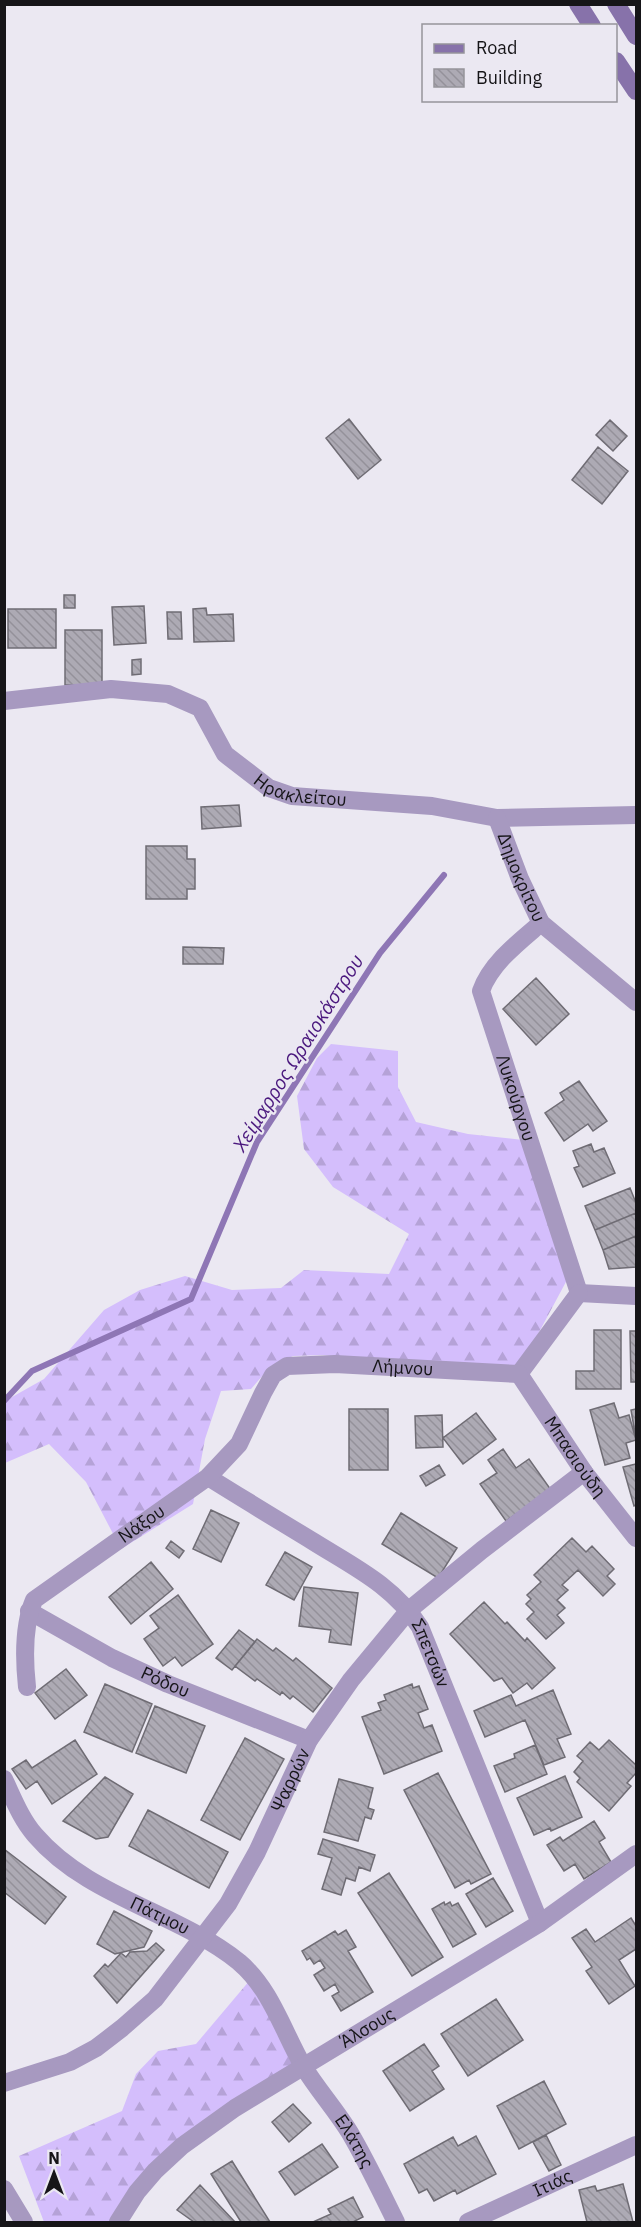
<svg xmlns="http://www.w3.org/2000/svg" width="641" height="2227" font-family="'IBM Plex Sans',sans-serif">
	<defs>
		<pattern id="forest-firs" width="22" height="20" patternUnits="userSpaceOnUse" patternTransform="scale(1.5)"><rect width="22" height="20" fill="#d4befc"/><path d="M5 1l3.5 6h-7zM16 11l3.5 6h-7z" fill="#b5a2d7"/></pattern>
		<pattern id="building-back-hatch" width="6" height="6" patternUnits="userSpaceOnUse" patternTransform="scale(1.5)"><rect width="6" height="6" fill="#adaab4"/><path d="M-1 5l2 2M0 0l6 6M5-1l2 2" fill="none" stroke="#94919a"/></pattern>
	</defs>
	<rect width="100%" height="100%" fill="#ebe8f2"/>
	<path fill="url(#forest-firs)" d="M331,1044L398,1051V1087L416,1122L468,1134L523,1140L575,1265L515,1377L323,1355L293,1356L271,1366L251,1389L221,1391L205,1439L193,1504L121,1549L86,1482L49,1444L5,1463V1401L44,1379L104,1310L140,1290L185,1276L232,1290L281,1288L304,1270L389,1274L409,1234L333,1187L304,1149L297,1096L317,1058Z
		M250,1980L296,2063L185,2139L116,2222H44L19,2156L122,2111L136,2074L158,2051L196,2044Z"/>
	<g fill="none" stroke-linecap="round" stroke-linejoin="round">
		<path stroke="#8e76b5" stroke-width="6" d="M4,1401L32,1371L191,1299L257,1142L380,953L444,875"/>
	</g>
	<path fill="url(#building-back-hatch)" stroke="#6f6c74" stroke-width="1.5" d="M349,419L381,460L358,479L326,438Z
		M610,420L627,436L613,451L596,435Z
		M598,447L628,471L602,504L572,480Z
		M64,595H75V608H64Z
		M144,606L146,643L114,645L112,607Z
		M206,608L207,615L233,614L234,641L194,642L193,609Z
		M8,609H56V648H8Z
		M167,612H181L182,639H168Z
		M65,630H102V685H65Z
		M141,659V674L132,675V660Z
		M239,805L241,826L202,829L201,807Z
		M146,846H187V859H195V889H187V899H146Z
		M183,947L224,948L223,964H183Z
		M536,978L569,1014L536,1045L503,1009Z
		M579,1081L607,1121L593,1131L588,1124L564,1141L545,1113L564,1100L560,1093Z
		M591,1144L594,1152L604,1148L615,1173L583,1187L574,1168L579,1166L573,1151Z
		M630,1188L636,1203V1213L595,1230L585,1206Z
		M636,1213V1236L603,1250L595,1230Z
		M636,1236V1267L609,1269L603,1250Z
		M594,1330H621V1389H576V1371H594Z
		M630,1331H636V1382H631Z
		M614,1403L619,1418L629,1415L636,1440L626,1443L630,1458L605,1465L590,1410Z
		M349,1409H388V1470H349Z
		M636,1409V1439L631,1410Z
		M476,1413L496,1439L463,1464L443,1438Z
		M442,1415L443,1447L416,1448L415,1416Z
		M503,1449L516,1468L529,1459L551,1490L506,1521L480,1484L497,1473L488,1460Z
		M636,1464V1505L634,1506L623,1467Z
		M439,1465L445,1475L426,1486L420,1476Z
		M211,1510L239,1523L221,1562L193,1549Z
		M401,1513L457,1548L438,1578L382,1544Z
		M572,1538L586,1552L592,1546L614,1569L607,1576L615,1584L603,1596L578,1570L562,1585L568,1590L557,1600L565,1608L557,1615L564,1623L546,1639L527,1619L534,1612L526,1604L531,1599L527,1595L541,1582L534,1575Z
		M171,1541L184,1551L179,1558L166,1548Z
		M285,1552L312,1567L294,1600L266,1585Z
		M151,1562L173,1589L131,1624L109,1597Z
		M304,1587L358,1593L351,1645L329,1642L331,1630L299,1626Z
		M178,1595L213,1644L182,1666L175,1657L163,1666L144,1639L159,1628L150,1616Z
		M484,1602L505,1624L507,1622L525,1641L527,1638L555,1668L532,1689L527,1683L513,1693L502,1678L494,1681L450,1634Z
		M239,1630L255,1642L232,1670L216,1658Z
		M257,1639L273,1651L276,1648L293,1661L296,1658L332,1688L313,1712L293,1696L290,1699L282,1692L280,1695L257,1679L255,1681L235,1666Z
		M66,1669L87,1695L55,1719L35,1693Z
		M105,1684L152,1704L132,1752L84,1732Z
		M412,1684L413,1688L419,1686L428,1709L418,1713L424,1728L432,1725L442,1751L384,1774L362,1717L381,1710L378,1703L386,1700L384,1695Z
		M553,1690L571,1734L557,1739L565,1757L544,1765L525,1720L485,1737L474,1711L511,1695L516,1706Z
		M155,1706L205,1726L186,1773L136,1753Z
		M245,1738L284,1759L240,1840L201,1820Z
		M75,1740L97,1774L52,1804L37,1781L26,1789L12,1769L26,1760L32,1768Z
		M609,1740L636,1765V1773L627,1783L631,1786L609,1811L577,1782L580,1778L574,1772L583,1761L577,1756L590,1742L599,1750Z
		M535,1745L547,1774L505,1792L494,1766L515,1758L514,1754Z
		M438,1773L491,1874L471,1884L469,1880L455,1888L404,1790Z
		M565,1776L582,1817L551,1831L550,1828L534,1835L517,1798Z
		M105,1777L133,1794L108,1837L96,1839L63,1821Z
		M339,1779L373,1788L368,1808L374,1810L371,1819L365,1817L358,1841L324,1832Z
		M148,1810L228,1852L209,1888L129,1846Z
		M594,1821L605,1838L599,1842L611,1862L584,1879L575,1864L564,1871L547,1845L560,1837L563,1841Z
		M323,1839L375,1855L370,1871L359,1867L355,1881L346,1878L341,1895L322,1889L332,1858L318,1854Z
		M4,1849L66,1897L45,1924L4,1892Z
		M389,1873L443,1957L412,1976L358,1893Z
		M493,1878L513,1911L486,1927L466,1894Z
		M444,1902L445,1905L450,1902L452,1906L458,1903L476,1934L453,1947L432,1909Z
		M114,1911L152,1931L144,1947L115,1954L97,1944Z
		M631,1918L636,1926V1949L619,1960L635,1986L609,2004L586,1971L592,1967L572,1938L586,1929L595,1942Z
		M346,1930L356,1947L348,1951L373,1992L341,2011L332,1996L339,1992L335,1984L324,1991L314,1975L325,1968L320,1960L314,1964L310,1958L307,1960L302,1951L335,1931L338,1935Z
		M156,1943L164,1950L117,2003L94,1976L105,1964L108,1967L121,1953L126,1957L130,1952L147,1951Z
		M496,1999L523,2040L468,2076L441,2034Z
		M424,2044L439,2066L432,2071L444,2089L410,2111L383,2071Z
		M544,2081L566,2124L519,2149L497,2106Z
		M293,2104L311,2123L289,2142L272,2122Z
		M546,2135L561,2165L549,2171L533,2142Z
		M476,2136L496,2174L457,2194L455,2190L434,2201L427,2189L419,2193L404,2164L453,2137L458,2146Z
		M322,2144L338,2167L295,2195L279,2172Z
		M232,2161L270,2222H241L211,2174Z
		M623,2184L633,2222H587L579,2190L595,2186L597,2191Z
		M200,2185L235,2222H194L177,2210Z
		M353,2197L363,2217L353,2222H313L331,2214L328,2209Z"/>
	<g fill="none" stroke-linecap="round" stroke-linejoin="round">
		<g stroke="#a799c0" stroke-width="18">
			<path id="s1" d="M4,701L111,689L168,694L200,708L225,754L269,788L292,796L432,806L497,818L636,815"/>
			<path id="s2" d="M497,818L520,879L541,923L636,1002"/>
			<path id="s3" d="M541,923C519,942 491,963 481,991L579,1293"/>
			<path d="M579,1293L636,1296"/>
			<path id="s4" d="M519,1374L584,1472L636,1538"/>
			<path d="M519,1374L579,1293"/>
			<path id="s5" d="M208,1477C243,1499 278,1520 314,1542C354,1567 394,1586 420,1627L540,1923"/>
			<path id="s6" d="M29,1611L112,1658L168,1684L309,1740"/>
			<path id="s7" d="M27,1687C24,1659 23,1626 34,1600L208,1477L239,1444L263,1393L273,1375L287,1366L335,1364L519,1374"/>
			<path id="s8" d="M4,1779C13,1798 21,1819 35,1835C88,1897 177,1912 239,1962C271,1989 283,2031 303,2066C317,2089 336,2110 350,2133C367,2162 381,2192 396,2222"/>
			<path id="s9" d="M4,2083L70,2062L96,2048L122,2028L155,1999L228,1904L257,1852L309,1740L351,1680L409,1610L482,1550L584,1472"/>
			<path d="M4,2189L24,2222"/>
			<path id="s10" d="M468,2222L636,2145"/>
		</g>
		<path stroke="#a799c0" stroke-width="18" id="s11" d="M118,2222L137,2192L155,2171L182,2146L235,2108L540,1923L636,1854"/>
		<path stroke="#8772aa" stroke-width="18" d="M578,4L592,26
			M616,4L636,36
			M616,61L636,91"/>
	</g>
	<g text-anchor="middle" stroke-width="4.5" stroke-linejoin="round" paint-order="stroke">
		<g font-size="18" fill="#161518" stroke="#ebe8f2">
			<text dy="6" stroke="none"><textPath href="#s1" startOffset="339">Ηρακλείτου</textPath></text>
			<text dy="6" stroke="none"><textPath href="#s2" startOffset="64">Δημοκρίτου</textPath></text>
			<text dy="6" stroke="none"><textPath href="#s3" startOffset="204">Λυκούργου</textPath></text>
			<text dy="6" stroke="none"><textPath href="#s7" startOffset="556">Λήμνου</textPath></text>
			<text dy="6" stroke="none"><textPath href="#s4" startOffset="100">Μπασιούδη</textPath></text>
			<text dy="6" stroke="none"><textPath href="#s7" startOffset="220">Νάξου</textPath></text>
			<text dy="6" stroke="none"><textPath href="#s5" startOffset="290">Σπετσών</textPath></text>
			<text dy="6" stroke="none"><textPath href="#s6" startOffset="154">Ρόδου</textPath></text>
			<text dy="6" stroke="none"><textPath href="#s9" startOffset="434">Ψαρρών</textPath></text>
			<text dy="6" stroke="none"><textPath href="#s8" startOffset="214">Πάτμου</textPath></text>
			<text dy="6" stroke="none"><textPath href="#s11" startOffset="320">Άλσους</textPath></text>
			<text dy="6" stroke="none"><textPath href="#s8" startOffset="520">Ελάτης</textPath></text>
			<text dy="6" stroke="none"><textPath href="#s10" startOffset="93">Ιτιάς</textPath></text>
		</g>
		<g font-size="20" font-style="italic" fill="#4b197e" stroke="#ebe8f2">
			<text transform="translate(298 1053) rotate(-58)" y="7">Χείμαρρος Ωραιοκάστρου</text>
		</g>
	</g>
	<rect width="641" height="2227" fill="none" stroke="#161518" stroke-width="12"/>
	<rect x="422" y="24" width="195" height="78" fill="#ebe8f2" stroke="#96949b" stroke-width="1.5"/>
	<rect x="434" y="44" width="30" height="9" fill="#8772aa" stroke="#96949b" stroke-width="1.5"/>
	<text x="476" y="54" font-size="18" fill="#161518">Road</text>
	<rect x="434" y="69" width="30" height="18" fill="url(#building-back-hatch)" stroke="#96949b" stroke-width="1.5"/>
	<text x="476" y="84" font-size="18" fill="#161518">Building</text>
	<g transform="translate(54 2173)" stroke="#ebe8f2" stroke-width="4.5" paint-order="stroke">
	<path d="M0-4.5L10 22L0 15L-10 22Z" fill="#161518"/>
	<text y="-9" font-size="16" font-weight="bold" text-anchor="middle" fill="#161518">N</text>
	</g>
</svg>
